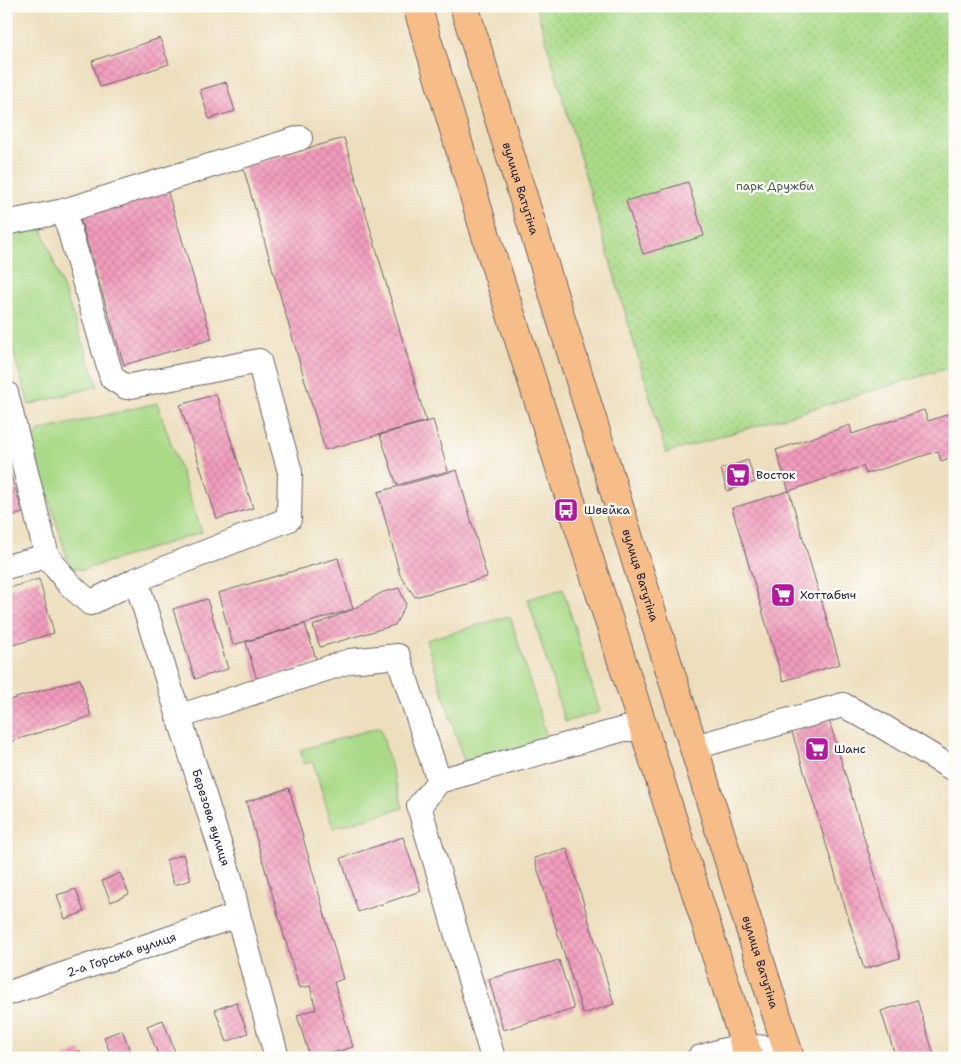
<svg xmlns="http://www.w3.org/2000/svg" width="961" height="1064" font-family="'Shantell Sans',sans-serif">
	<defs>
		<pattern id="park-dots" width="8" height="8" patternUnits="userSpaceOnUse" patternTransform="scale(1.25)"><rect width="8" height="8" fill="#aada88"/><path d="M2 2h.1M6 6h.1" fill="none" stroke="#92bb76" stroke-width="1.8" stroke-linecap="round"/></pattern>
		<pattern id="building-cross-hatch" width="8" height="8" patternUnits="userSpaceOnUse" patternTransform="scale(1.25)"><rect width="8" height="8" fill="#f29cbc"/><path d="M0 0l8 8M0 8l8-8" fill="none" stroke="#cf86a2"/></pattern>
	</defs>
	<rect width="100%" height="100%" fill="#fdfcf7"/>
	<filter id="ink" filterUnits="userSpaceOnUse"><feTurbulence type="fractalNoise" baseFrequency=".02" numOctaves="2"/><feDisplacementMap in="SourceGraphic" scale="10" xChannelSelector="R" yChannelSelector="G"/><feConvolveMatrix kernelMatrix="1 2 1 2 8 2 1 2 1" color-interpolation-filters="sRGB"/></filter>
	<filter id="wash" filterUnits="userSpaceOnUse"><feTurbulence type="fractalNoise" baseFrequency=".0096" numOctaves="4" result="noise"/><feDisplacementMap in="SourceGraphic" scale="20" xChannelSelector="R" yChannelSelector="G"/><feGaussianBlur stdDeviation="1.12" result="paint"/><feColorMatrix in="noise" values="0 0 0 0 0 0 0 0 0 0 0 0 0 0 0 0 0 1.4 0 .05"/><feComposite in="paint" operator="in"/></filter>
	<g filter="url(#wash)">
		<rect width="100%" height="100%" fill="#eddfbe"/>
		<path fill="#aada88" stroke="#667e62" d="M40,223L98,386L29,405L6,327V234Z
			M157,403L202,532L83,570L70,567L32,443L39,431Z
			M563,589L600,712L565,722L528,599Z
			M510,616L548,741L466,767L426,640Z
			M380,727L403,808L333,828L313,762L304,764L300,750Z"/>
		<path fill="url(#park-dots)" stroke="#667e62" d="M536,6H955V366L666,453Z"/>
		<g id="blocks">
			<path fill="url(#building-cross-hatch)" d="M160,38L169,64L100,87L92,61Z
				M226,82L235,111L209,119L200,90Z
				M344,138L426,421L325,450L243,167Z
				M688,182L704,236L643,254L626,201Z
				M165,183L212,339L124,365L77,209Z
				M216,394L253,508L217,519L180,405Z
				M924,410L928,421L955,412V456L941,461L938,451L866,474L863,466L789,491L776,450L850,425L852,434Z
				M433,420L448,471L397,485L380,435Z
				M6,460L23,513L6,518Z
				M748,460L755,482L727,491L721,469Z
				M457,470L487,577L415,597L400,575L378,492Z
				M789,491L840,664L783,681L732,508Z
				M338,558L353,609L233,645L218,593Z
				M39,579L54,633L6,647V589Z
				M399,588L406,604L395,625L320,647L313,626L353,609L383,592Z
				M207,599L228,669L195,679L173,609Z
				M305,624L317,662L257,680L246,642Z
				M80,679L91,716L6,743V701Z
				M829,720L900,958L864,969L792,732Z
				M289,788L343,979L334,982L353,1047L316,1058H310L297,1015L316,1009L310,986L299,988L246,802Z
				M403,837L421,891L358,912L341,858Z
				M567,848L614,1004L583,1014L534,858Z
				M183,854L191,880L174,885L166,860Z
				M120,873L129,894L111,902L102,881Z
				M76,889L84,912L65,919L57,895Z
				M559,960L574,1009L503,1030L489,979Z
				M917,1000L935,1058H896L881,1011Z
				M236,1002L248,1033L227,1042L215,1010Z
				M163,1020L175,1052L159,1057L147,1026Z
				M122,1030L133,1058H112L104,1037Z
				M80,1050L83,1058H62Z"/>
		</g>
	</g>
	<g filter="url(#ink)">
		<use href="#blocks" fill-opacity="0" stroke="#696469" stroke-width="1"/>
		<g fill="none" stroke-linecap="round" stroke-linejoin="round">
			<defs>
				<g id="minor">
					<path d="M6,223L64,211L300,138"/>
					<path d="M6,393L47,556"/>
					<path d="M6,567L47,556L68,583L90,603L136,580L289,519L290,472L259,361L126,387L112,378L64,211"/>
					<path id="s1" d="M136,580L230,878L238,915L277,1058"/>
					<path d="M178,717L350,661L398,656L439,781"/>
					<path d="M695,747L843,705L882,726L950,767L955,768"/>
					<path id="s2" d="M6,994L238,915"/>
					<path d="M493,1058L419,806L439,781L624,729H643"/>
					<path d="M699,1058L721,1051L745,1046L787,1050"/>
				</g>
				<g id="major">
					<path d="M417,6L489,246L749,1058"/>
					<path id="s3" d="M464,6L790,1058"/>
				</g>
			</defs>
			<use href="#minor" stroke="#696469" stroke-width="26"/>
			<use href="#major" stroke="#696469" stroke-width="30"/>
			<use href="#minor" stroke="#fff" stroke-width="24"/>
			<use href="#major" stroke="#f7bd88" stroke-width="28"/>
		</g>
	</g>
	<defs>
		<symbol id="supermarket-square" viewBox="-11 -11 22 22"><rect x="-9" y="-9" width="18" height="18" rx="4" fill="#b5179e" stroke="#fdfcf7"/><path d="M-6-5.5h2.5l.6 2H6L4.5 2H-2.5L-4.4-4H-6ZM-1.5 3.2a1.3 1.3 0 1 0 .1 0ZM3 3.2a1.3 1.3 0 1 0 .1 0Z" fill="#fff"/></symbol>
		<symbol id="bus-square" viewBox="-11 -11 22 22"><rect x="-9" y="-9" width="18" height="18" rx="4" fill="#b5179e" stroke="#fdfcf7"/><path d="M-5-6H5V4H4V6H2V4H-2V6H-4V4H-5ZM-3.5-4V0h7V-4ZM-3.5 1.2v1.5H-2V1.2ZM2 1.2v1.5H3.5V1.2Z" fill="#fff"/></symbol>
	</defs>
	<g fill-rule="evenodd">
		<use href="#supermarket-square" x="724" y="461" width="28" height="28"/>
		<use href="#bus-square" x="552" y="496" width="28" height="28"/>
		<use href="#supermarket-square" x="769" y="581" width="28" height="28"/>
		<use href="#supermarket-square" x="803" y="735" width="28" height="28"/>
	</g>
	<g text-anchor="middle" stroke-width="4.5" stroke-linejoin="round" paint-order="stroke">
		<g font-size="12" fill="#4b5952" stroke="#fdfcf7">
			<text x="775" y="190">парк Дружби</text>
		</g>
		<g font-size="12" fill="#22223b" stroke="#fdfcf7">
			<text dy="4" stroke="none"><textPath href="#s3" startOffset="191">вулиця Ватутіна</textPath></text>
			<text dy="4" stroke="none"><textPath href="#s3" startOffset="596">вулиця Ватутіна</textPath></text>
			<text dy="4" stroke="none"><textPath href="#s1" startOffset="249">Березова вулиця</textPath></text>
			<text dy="4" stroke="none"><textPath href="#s2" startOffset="122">2-а Горська вулиця</textPath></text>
			<text dy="4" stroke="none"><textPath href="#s3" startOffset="1001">вулиця Ватутіна</textPath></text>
		</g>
		<g font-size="12" fill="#22223b" stroke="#fdfcf7" text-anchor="start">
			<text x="756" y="479">Восток</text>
			<text x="584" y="514">Швейка</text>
			<text x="800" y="599">Хоттабыч</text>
			<text x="834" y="753">Шанс</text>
		</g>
	</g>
	<rect width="961" height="1064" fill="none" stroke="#fdfcf7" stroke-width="25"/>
</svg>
